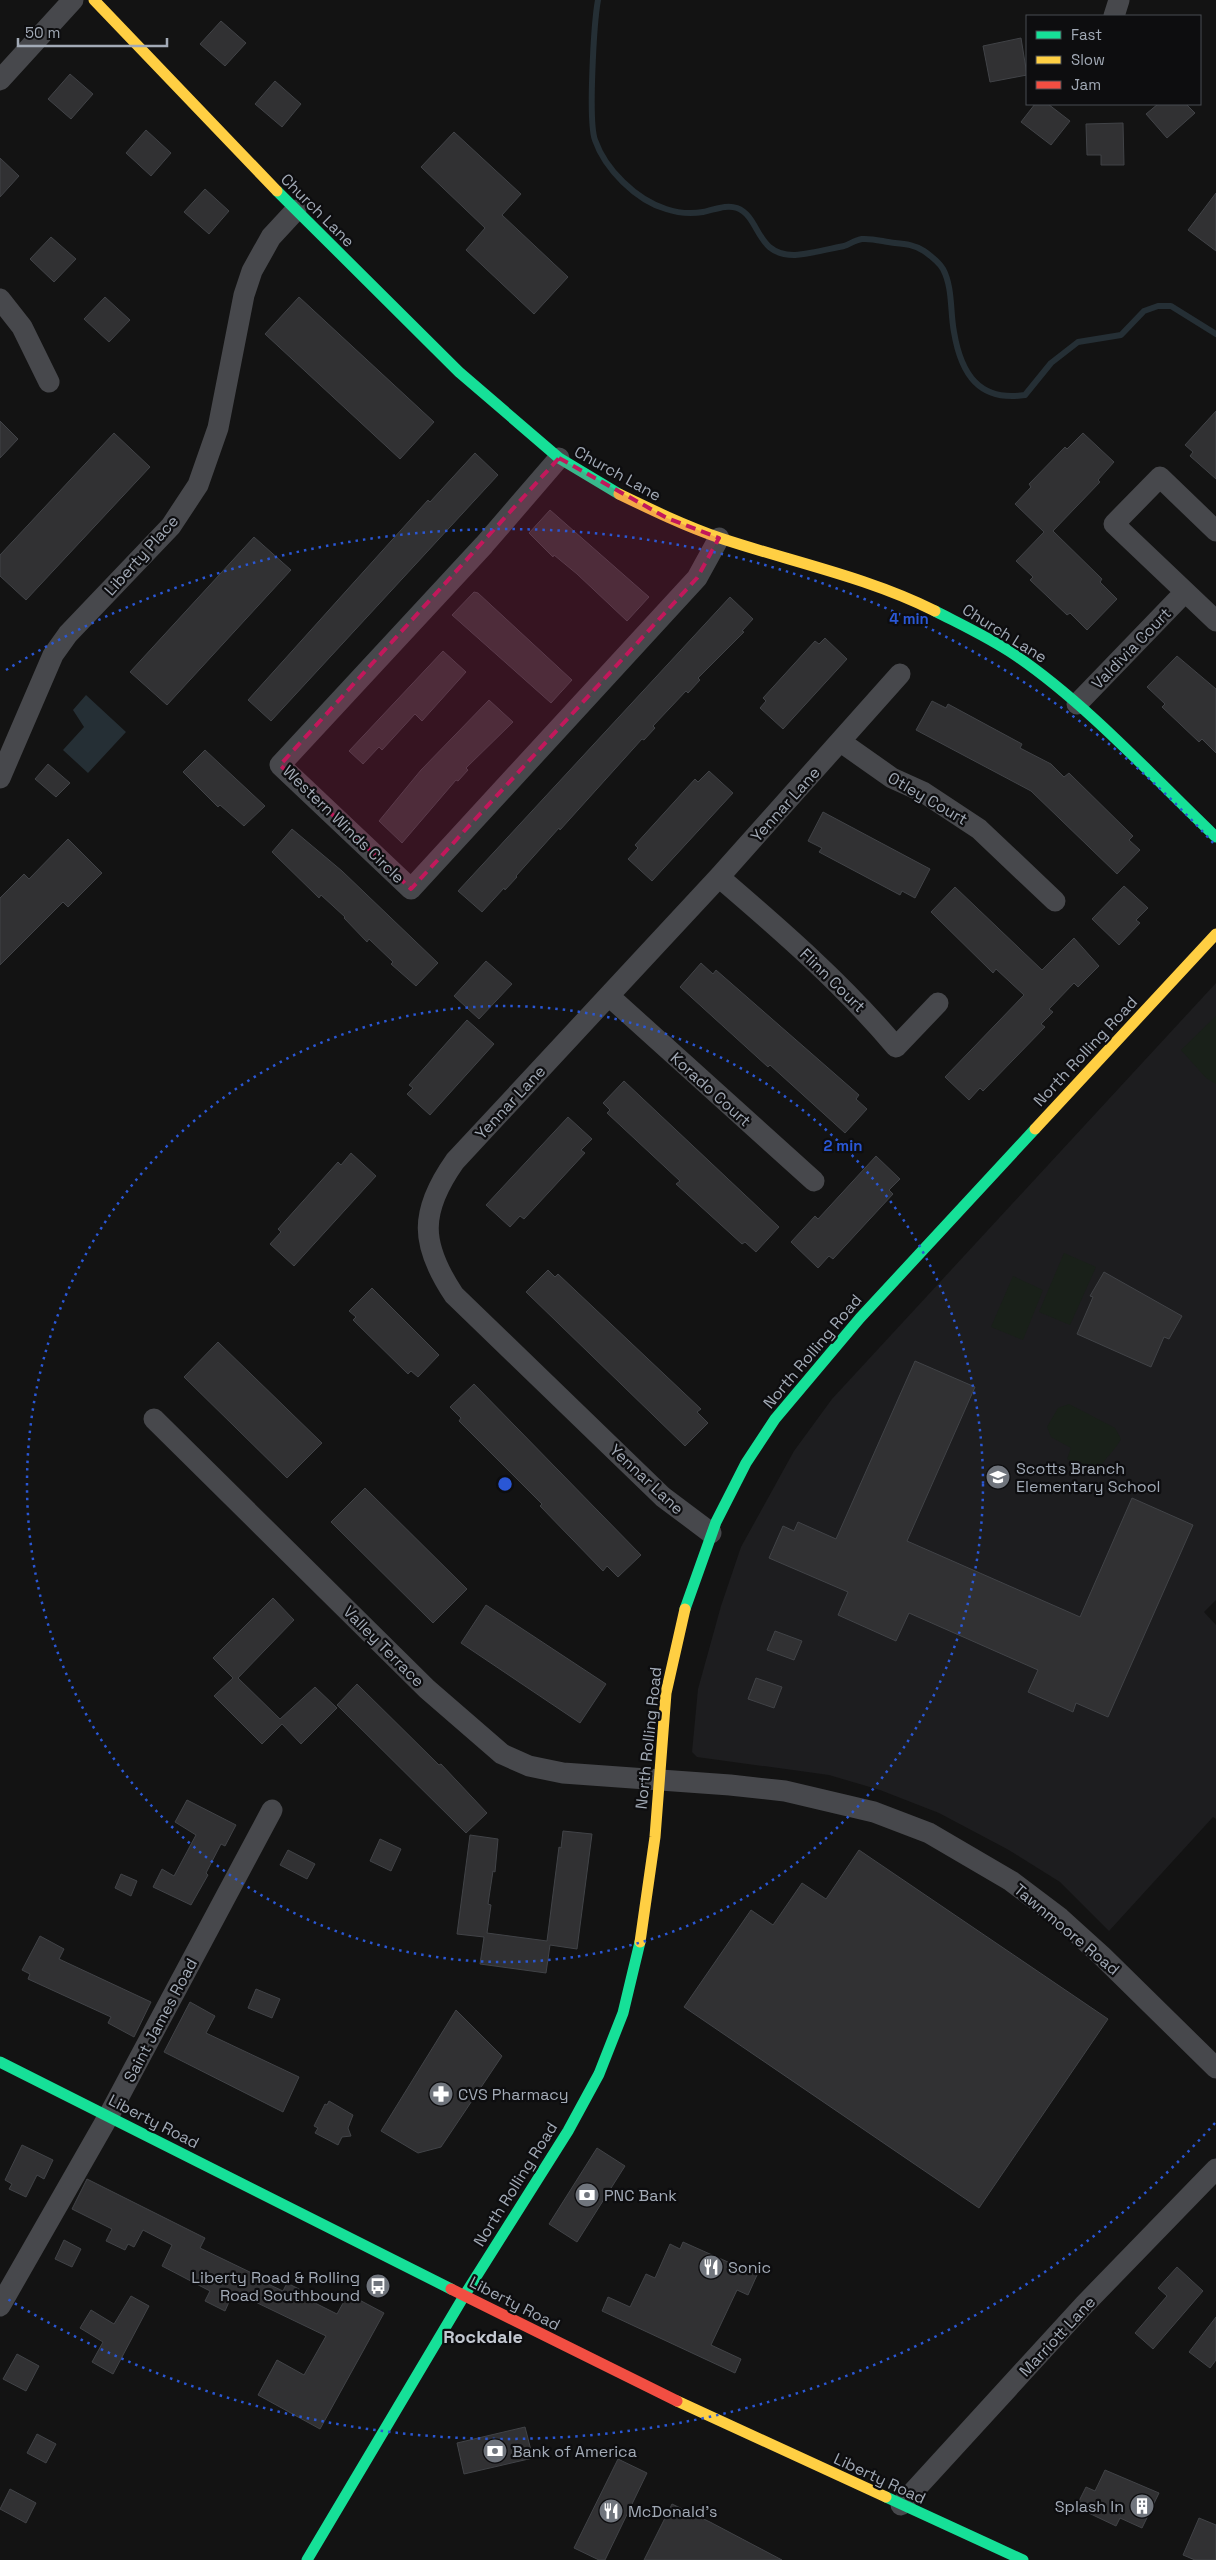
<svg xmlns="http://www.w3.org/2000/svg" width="1216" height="2560" font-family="'Space Grotesk',sans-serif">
	<rect width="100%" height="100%" fill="#131313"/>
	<path fill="#1d1d1f" d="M1216,983V1600L1204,1612L1216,1625V1819L1213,1817L1109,1931L1060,1882L1007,1849L939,1813L880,1790L829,1775L697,1757L692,1752L698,1689L721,1606L741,1547L794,1451L832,1399Z"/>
	<path fill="#192019" d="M1216,1016V1084L1206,1078L1181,1050Z
		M1064,1253L1096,1267L1070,1325L1039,1312Z
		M1013,1276L1043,1290L1023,1340L991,1327Z
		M1069,1404L1115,1428L1121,1439C1114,1452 1105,1457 1098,1471L1093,1472L1067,1459L1071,1448L1051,1437L1047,1427L1058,1408Z"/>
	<path fill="#252f35" d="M86,695L126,732L88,773L63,750L84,727L73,710Z"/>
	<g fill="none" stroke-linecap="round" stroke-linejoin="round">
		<path stroke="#252f35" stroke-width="6" d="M598,0C594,22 588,121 595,140C605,169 636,200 666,209C678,213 691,214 703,212C714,210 726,204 737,208C761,217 755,256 795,255C810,254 829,249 844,246C850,244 855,240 862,239C873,238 884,242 895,243C906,244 915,245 924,251C931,256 939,262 943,269C953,288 950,312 954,332C961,374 979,402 1025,395L1051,363L1078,342L1121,335L1144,311L1158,306H1171L1216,334"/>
	</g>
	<path fill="#313133" stroke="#414347" d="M221,21L246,43L225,66L200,44Z
		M1021,38L1027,75L990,82L983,46Z
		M70,74L93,94L71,119L48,99Z
		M275,81L301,104L282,127L255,104Z
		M1035,104H1048L1070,121L1051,145L1021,122Z
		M1158,104H1186L1195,113L1167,138L1146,114Z
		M1123,123L1124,165H1101V155H1087L1086,124Z
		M146,130L171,153L151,176L126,153Z
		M454,132L521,194L502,215L568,277L534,314L466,250L485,228L421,167Z
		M0,158L19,176L0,197Z
		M205,189L229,211L209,234L184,212Z
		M1216,193V251L1188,230Z
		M51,237L76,259L54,282L30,259Z
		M105,297L130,320L109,342L84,319Z
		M299,297L434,422L400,459L265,334Z
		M1216,411V479L1190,456L1193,452L1185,445Z
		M0,421L18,439L0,458Z
		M114,433L150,467L26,600L0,576V555Z
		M1083,433L1114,462L1098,480L1100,482L1053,531L1102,579L1100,582L1117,599L1087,630L1070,613L1067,615L1030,580L1033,577L1016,561L1044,532L1015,504L1031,487L1029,484L1065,447L1067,449Z
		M475,453L498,475L271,721L248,700L428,500L430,502Z
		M550,510L649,597L627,621L577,574L554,555L553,557L529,533Z
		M254,537L291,570L167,705L130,672Z
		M474,592L478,593L572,680L551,703L452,615Z
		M730,597L753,619L742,631L744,632L698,678L700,680L688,693L686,691L653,726L655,728L644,740L642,739L560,830L559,828L516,876L517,877L505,890L504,888L482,912L458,891Z
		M825,638L847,659L783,729L760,708L766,701L763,698L815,641L819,644Z
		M443,651L466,672L422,721L415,714L382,750L379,747L363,764L349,751Z
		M1177,656L1216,689V753L1202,739L1199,742L1162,707L1165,704L1147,687Z
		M489,700L513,722L466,768L468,770L458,781L456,780L402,843L379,821L421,770Z
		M932,701L946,708L948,704L1022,744L1020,748L1051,764L1064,777L1069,773L1133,836L1129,840L1140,850L1117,874L1031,791L916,730Z
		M205,750L265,806L244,826L220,805L218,807L183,772Z
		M48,764L70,783L56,797L35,779Z
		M709,771L733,793L652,881L628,859L638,848L635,845L695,779L698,782Z
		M823,812L930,869L915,898L902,891L900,895L819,852L822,848L808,841Z
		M292,829L342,871L438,963L416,986L391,964L393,962L369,939L367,942L344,918L345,917L321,895L319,898L272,852Z
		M68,839L102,873L68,907L63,902L0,965V898L24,874L29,879Z
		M1124,886L1148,908L1136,920L1140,923L1119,945L1092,919Z
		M955,887L1042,970L1074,938L1099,966L1078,987L1074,983L1049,1009L1053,1012L1041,1024L1045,1027L983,1091L980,1088L969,1100L945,1077L1024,995L996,969L993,973L931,912Z
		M486,961L512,984L479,1019L454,996Z
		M701,963L713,974L716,970L859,1095L856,1099L867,1109L845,1133L770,1065L768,1067L680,987Z
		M467,1020L494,1044L430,1115L407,1094L413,1088L409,1085Z
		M624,1081L779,1227L756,1252L745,1242L742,1244L676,1184L680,1181L607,1113L610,1110L603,1103Z
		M568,1117L592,1139L581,1150L585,1153L524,1219L520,1216L510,1227L486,1205Z
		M351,1153L376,1176L294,1266L270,1244L281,1232L278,1229L338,1162L341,1165Z
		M876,1156L900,1179L889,1190L893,1194L833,1259L829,1256L818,1268L791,1242L815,1216L818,1219Z
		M548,1270L555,1277L558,1274L701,1409L697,1412L708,1423L685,1446L526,1292Z
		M1104,1272L1182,1316L1169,1339L1164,1337L1151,1367L1077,1334L1093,1297L1090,1296Z
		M372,1288L439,1355L418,1377L411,1371L408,1374L353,1320L356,1317L349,1311Z
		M218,1342L322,1443L287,1478L184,1377Z
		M915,1361L975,1387L907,1541L1080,1617L1132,1498L1193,1525L1108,1717L1076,1703L1073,1712L1028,1692L1038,1670L909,1613L896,1641L838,1615L848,1592L769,1558L783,1526L794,1531L798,1522L836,1539Z
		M474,1384L641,1555L618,1577L607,1566L603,1571L540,1506L542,1504L459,1421L461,1418L450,1407Z
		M365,1488L467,1589L433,1623L331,1522Z
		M273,1598L294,1620L238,1678L280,1719L315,1687L337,1708L301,1744L282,1724L262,1744L214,1696L233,1678L213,1658Z
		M486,1605L606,1684L580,1723L461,1643Z
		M775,1631L802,1641L794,1660L767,1650Z
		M756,1678L782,1687L774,1708L748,1699Z
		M357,1684L439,1765L441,1764L487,1813L466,1833L337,1705Z
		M187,1800L236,1825L225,1846L221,1844L206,1873L208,1875L191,1905L153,1887L162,1869L174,1876L196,1835L175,1822Z
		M563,1831L592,1834L577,1949L550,1945L546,1973L480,1964L484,1937L457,1934L470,1835L498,1839L495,1872L493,1871L488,1904L491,1905L487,1933L547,1941L559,1847L561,1848Z
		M380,1839L401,1849L391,1871L370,1861Z
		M288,1850L315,1864L307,1879L280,1865Z
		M859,1850L1108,2019L979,2208L684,2007L751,1910L773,1925L802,1883L826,1899Z
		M121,1874L137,1881L131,1896L115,1888Z
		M40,1936L64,1949L59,1959L151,2002L134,2037L108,2023L111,2017L28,1979L30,1974L22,1970Z
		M256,1989L280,1999L272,2018L248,2008Z
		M190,2002L215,2016L206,2033L299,2077L283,2112L164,2052Z
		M456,2010L502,2056L441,2147L418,2153L381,2131Z
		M329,2101L353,2115L348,2128L351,2136L342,2137L338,2145L315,2133L318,2128L314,2126L325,2104L327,2105Z
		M22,2145L53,2160L44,2179L37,2175L26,2197L9,2189L12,2184L5,2180Z
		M597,2148L625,2166L577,2242L549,2224Z
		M87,2179L205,2238L200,2248L256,2275L255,2278L283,2291L287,2283L309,2294L307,2299L337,2314L348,2294L384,2313L320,2429L258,2395L277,2360L304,2375L326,2336L245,2297L243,2300L232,2295L225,2311L205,2301L210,2291L162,2266L172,2245L143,2230L134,2247L128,2244L125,2250L106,2241L112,2229L72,2209Z
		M64,2240L81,2249L72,2267L55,2259Z
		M683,2242L757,2275L748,2295L737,2290L711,2345L741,2359L735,2373L602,2311L608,2297L630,2307L646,2274L655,2278L670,2244L680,2249Z
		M1177,2267L1203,2291L1153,2349L1135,2333L1167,2296L1158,2288Z
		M131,2296L149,2306L113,2374L92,2362L103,2342L80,2328L91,2310L114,2324Z
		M1216,2317V2360L1210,2368L1189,2352Z
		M17,2354L39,2366L26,2391L3,2379Z
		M525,2427L533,2458L464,2474L457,2443Z
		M37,2434L56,2444L46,2463L27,2453Z
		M618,2459L647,2473L605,2560H599L574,2548Z
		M1105,2470L1159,2493L1142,2528L1120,2518L1116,2526L1076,2507L1086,2487L1095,2491Z
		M10,2489L36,2503L26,2523L0,2509Z
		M672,2504L710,2522L782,2560H644Z
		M1199,2518L1216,2525V2560H1195L1183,2555Z"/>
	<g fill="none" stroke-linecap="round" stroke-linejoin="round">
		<path stroke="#47484c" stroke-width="21" d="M1114,16L1119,0
			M0,80L73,0
			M0,299L22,327L49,382
			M559,458L484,545L280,765L411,889L697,578L719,538
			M1216,531L1160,477L1114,524L1216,621
			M1077,704L1185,592
			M841,742L892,778L923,792L979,829L1055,901
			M0,778L53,655L68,634L171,526L198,485L218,428L244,295L252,271L271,237L296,210
			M719,877C782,931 843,984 896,1047L938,1003
			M609,996L814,1181
			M154,1419L427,1689L502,1754L529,1766L563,1773L730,1785L785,1791L874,1812L929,1833L1011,1881L1060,1918L1102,1956L1216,2068
			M711,1533L663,1497L454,1295C420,1244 419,1212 455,1161L719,877L900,674
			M0,2306L108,2117L272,1810
			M901,2505L1084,2305L1216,2169"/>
		<path stroke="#16e098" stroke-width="11" d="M277,191L459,372L559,458L619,494
			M935,611C962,625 990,638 1015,655C1087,704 1153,777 1216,837
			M685,1609L716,1522L746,1463L775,1419L860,1318L1035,1129
			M0,2062L451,2289
			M464,2296L568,2131L599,2074L623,2013L640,1942
			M886,2497L1023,2560
			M307,2560L464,2296"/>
		<path stroke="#ffcf43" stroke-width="11" d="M94,0L277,191
			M619,494C652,510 685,526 720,538C792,562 867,577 935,611
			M1035,1129L1216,934
			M640,1942L655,1837L666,1693L685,1609
			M677,2401L886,2497"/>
		<path stroke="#f24e42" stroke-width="11" d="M451,2289L677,2401"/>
	</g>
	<path fill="#c2185b" fill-opacity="0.2" stroke="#c2185b" stroke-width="4" stroke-dasharray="10 6" stroke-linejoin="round" d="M559,458L667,518L719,538L697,578L411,889L280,765Z"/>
	<g fill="none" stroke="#2a57d5" stroke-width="2.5" stroke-dasharray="2.5 5">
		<circle cx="505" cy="1484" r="478"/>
		<path d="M1215 2123A955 955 0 0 1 6 2298M6 670A955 955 0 0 1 1215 845"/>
	</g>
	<defs>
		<symbol id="school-disc" viewBox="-11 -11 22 22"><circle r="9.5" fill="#70757d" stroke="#0d0d0f"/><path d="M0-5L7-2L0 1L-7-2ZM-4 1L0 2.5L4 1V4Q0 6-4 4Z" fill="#fff"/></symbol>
		<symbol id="pharmacy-disc" viewBox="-11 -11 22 22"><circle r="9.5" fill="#70757d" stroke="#0d0d0f"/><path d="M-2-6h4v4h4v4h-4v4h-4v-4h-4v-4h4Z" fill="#fff"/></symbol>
		<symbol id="bank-disc" viewBox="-11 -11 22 22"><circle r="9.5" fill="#70757d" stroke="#0d0d0f"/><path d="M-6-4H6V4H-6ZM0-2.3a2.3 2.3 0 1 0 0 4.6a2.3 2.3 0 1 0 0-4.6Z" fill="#fff"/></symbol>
		<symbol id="restaurant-disc" viewBox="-11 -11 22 22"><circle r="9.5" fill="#70757d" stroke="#0d0d0f"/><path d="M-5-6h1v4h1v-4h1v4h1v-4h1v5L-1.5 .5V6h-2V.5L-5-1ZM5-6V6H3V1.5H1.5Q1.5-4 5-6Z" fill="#fff"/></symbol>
		<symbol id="bus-disc" viewBox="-11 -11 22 22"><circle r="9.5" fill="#70757d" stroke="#0d0d0f"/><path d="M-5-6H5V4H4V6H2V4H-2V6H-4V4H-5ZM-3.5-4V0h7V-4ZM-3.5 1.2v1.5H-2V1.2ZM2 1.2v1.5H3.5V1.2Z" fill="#fff"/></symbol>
		<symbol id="building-disc" viewBox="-11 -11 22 22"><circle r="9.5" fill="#70757d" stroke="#0d0d0f"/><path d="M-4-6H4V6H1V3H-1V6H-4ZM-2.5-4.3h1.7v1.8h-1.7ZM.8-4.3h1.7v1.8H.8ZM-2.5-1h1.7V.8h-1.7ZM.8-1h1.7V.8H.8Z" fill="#fff"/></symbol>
	</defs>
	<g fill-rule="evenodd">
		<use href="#school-disc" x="984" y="1463" width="28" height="28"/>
		<use href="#pharmacy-disc" x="427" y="2080" width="28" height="28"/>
		<use href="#bank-disc" x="573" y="2181" width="28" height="28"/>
		<use href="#restaurant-disc" x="697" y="2253" width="28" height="28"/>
		<use href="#bus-disc" x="364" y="2272" width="28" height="28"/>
		<use href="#bank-disc" x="481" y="2437" width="28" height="28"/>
		<use href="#building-disc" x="1128" y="2492" width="28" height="28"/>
		<use href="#restaurant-disc" x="597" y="2497" width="28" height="28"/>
	</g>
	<g text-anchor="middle" stroke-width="4.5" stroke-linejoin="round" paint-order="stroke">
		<g font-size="16" fill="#a2aab6" stroke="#0d0d0f">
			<text transform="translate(318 210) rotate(45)" y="6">Church Lane</text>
			<text transform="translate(618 473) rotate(29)" y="6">Church Lane</text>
			<text transform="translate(141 555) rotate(-48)" y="6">Liberty Place</text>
			<text transform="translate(1005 633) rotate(32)" y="6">Church Lane</text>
			<text transform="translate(1131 648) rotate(-46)" y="6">Valdivia Court</text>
			<text transform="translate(928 798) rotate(30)" y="6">Otley Court</text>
			<text transform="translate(785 804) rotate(-48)" y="6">Yennar Lane</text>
			<text transform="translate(344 824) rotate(44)" y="6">Western Winds Circle</text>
			<text transform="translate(833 980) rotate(44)" y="6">Flinn Court</text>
			<text transform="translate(1085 1051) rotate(-47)" y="6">North Rolling Road</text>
			<text transform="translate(711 1089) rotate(42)" y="6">Korado Court</text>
			<text transform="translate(510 1102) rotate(-47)" y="6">Yennar Lane</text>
			<text transform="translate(812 1351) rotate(-50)" y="6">North Rolling Road</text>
			<text transform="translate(647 1479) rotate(43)" y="6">Yennar Lane</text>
			<text transform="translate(384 1646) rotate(45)" y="6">Valley Terrace</text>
			<text transform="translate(648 1738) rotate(-84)" y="6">North Rolling Road</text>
			<text transform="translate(1067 1929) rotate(40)" y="6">Tawnmoore Road</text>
			<text transform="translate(160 2020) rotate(-62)" y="6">Saint James Road</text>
			<text transform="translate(154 2121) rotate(27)" y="6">Liberty Road</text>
			<text transform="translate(515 2184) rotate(-58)" y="6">North Rolling Road</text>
			<text transform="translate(515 2303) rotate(27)" y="6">Liberty Road</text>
			<text transform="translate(1057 2336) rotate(-47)" y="6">Marriott Lane</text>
			<text transform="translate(880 2478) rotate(25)" y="6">Liberty Road</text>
		</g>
		<g font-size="16" fill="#a2aab6" stroke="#0d0d0f" text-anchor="start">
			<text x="1016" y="1474">Scotts Branch<tspan x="1016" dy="18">Elementary School</tspan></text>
			<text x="458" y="2100">CVS Pharmacy</text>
			<text x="604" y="2201">PNC Bank</text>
			<text x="728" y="2273">Sonic</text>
			<text x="360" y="2283" text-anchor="end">Liberty Road &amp; Rolling<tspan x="360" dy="18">Road Southbound</tspan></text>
			<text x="512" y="2457">Bank of America</text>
			<text x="1124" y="2512" text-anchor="end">Splash In</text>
			<text x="628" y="2517">McDonald's</text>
		</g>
		<g font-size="18" font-weight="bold" fill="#c3c8d1" stroke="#0d0d0f">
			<text x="483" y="2343">Rockdale</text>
		</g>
	</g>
	<circle cx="505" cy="1484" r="8" fill="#2a57d5" stroke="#0d0d0f" stroke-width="2.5"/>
	<g font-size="15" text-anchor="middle" font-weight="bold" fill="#2a57d5" stroke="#0d0d0f" stroke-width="4.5" stroke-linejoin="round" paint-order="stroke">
		<text x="909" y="624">4 min</text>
		<text x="843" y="1151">2 min</text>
	</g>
	<rect x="1026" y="15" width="175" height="90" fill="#0d0d0f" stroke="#494c52"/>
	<rect x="1036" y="31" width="25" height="8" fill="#16e098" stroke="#494c52"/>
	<text x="1071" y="40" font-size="15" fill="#a2aab6">Fast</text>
	<rect x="1036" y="56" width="25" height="8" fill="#ffcf43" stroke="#494c52"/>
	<text x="1071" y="65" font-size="15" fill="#a2aab6">Slow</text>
	<rect x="1036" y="81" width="25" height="8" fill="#f24e42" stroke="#494c52"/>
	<text x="1071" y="90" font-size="15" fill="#a2aab6">Jam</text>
	<path d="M18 38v8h149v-8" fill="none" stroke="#a2aab6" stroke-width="2.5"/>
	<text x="25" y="38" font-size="15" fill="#a2aab6" stroke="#0d0d0f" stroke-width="4" paint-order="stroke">50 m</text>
</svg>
